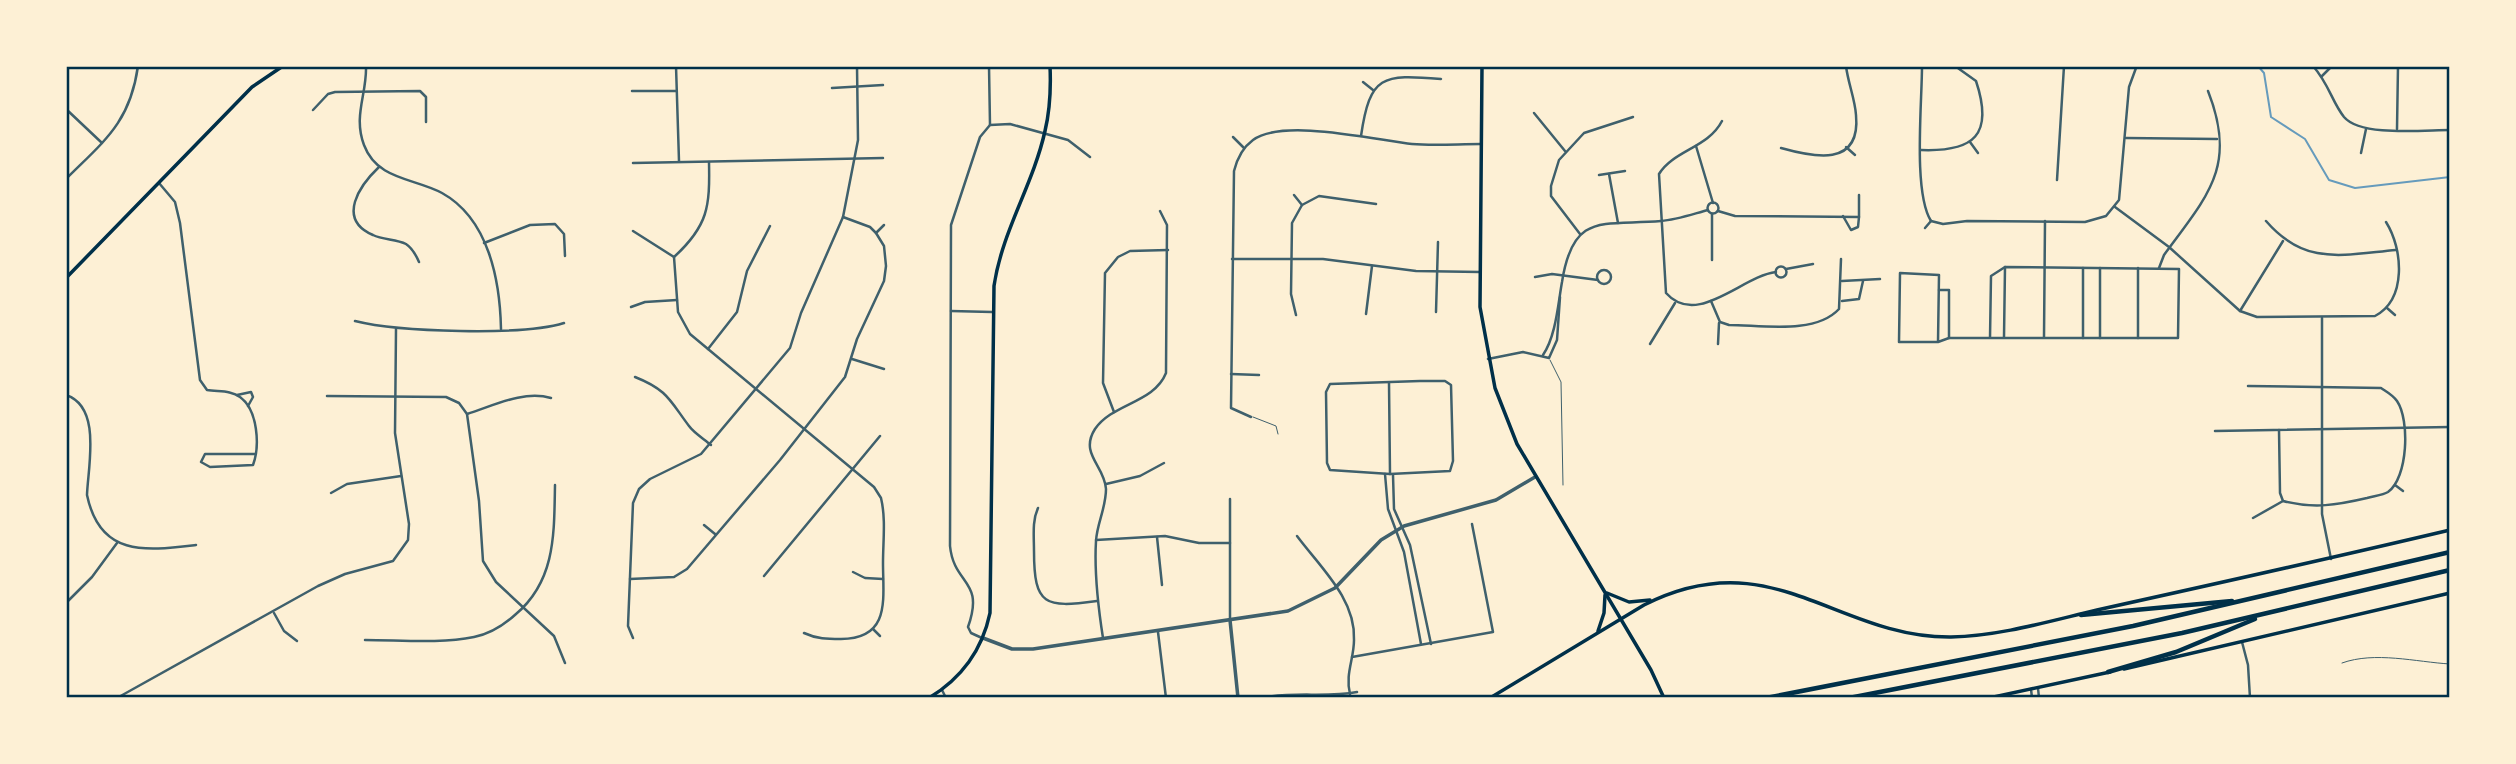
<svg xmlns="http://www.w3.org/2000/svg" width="2516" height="764" font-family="'Fira Sans Condensed',sans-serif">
	<rect width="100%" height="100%" fill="#fdf0d5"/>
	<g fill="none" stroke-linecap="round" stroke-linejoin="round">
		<polyline stroke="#669bbc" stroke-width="2" points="2258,66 2264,73 2271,117 2305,139 2329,180 2355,188 2450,177"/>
		<g stroke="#3f606c" stroke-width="1">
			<polyline points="1550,360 1561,382 1563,485"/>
			<polyline points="1253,417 1276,426 1278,434"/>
			<path d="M2342 663C2375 651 2416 662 2450 664"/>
		</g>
		<g stroke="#3f606c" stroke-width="2.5">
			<path d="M366 66C367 94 353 116 364 145 377 180 414 178 442 193 489 219 500 281 501 329"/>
			<polyline points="676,66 679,161"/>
			<polyline points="989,66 990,125"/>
			<path d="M1922 66C1922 104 1913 192 1931 221"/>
			<path d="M2313 66C2329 84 2332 102 2344 117 2361 137 2424 130 2450 130"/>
			<polyline points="2322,76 2332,66"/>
			<polyline points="1363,82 1373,90"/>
			<polyline points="832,88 883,85"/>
			<polyline points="632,91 676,91"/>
			<polyline points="66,109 102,143"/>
			<polyline points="313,110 328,94 335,92 420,91 426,97 426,122"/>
			<polyline points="1534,113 1565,151"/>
			<path d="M1722 121C1708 148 1674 150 1659 174L1666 293C1697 328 1742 276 1776 272"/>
			<polyline points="2397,129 2398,66"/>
			<path d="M1361 136C1370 75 1382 74 1441 79"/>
			<polyline points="1233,137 1244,148"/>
			<polyline points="2126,138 2217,139"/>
			<polyline points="1970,142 1978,153"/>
			<polyline points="1696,146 1713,203"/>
			<polyline points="1846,147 1855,155"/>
			<path d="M1781 148C1813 157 1861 168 1856 115 1855 99 1848 83 1846 66"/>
			<path d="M1921 150C1974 152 1994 135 1976 81L1955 66"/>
			<polyline points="2361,153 2366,129"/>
			<polyline points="633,163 883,158"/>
			<path d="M379 167C360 185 336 219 373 235 383 240 396 239 406 244 412 248 416 255 419 262"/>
			<polyline points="1609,174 1618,223"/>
			<polyline points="1599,175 1625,171"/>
			<path d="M66 179C104 141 130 123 138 66"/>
			<polyline points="2057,180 2064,66"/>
			<path d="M159 183 175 202 180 223 200 380 207 390C218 392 231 390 240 397 258 410 260 446 253 465L210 467 201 462 205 454H255"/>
			<polyline points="1294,195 1302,205"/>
			<circle cx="1713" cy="208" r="5.5"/>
			<path d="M2115 207 2169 247 2240 311 2257 317 2375 316C2407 299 2403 249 2386 222"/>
			<polyline points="1718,211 1735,216 1859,217 1859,195"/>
			<polyline points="1843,216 1851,230 1858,227 1859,217"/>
			<polyline points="1931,221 1943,224 1967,221 2085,222 2106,216 2119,200 2129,87 2136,68"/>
			<path d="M2266 221C2305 266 2341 255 2396 250"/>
			<polyline points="1925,228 1931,221"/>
			<path d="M633 231 674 257 678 312 690 334 874 487 881 498C886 519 883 541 883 563 883 599 891 639 841 639 827 639 817 639 804 633"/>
			<polyline points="876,233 884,225"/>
			<polyline points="1580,234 1551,196 1551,186 1559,160 1584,133 1633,117"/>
			<polyline points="484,243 530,225 555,224 564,234 565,256"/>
			<path d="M674 257C708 226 710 207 709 162"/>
			<polyline points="1232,259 1323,259 1416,271 1480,272"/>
			<polyline points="1712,260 1712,214"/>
			<circle cx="1781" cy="272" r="5.5"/>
			<polyline points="2083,268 2083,338"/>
			<path d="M2159 268 2164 255C2207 196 2238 167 2208 91"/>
			<polyline points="1786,269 1813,264"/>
			<circle cx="1604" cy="277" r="7"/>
			<polyline points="1535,277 1552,274 1598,280"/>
			<polyline points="1842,281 1880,279"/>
			<polyline points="1939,290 1949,290 1949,338"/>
			<path d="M1711 301 1720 322 1729 325C1761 325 1815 335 1839 309L1841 259"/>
			<polyline points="1842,301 1859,299 1863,281"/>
			<polyline points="631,307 645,302 677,300"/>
			<polyline points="2387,308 2395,315"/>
			<polyline points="951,311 992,312"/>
			<polyline points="2240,311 2283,241"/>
			<polyline points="1436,312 1438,242"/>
			<polyline points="1366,314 1372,266"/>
			<polyline points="1296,315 1291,294 1292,223 1302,205 1319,196 1376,204"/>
			<polyline points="2322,318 2322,514 2331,559"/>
			<path d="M355 321C399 332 522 336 564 323"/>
			<polyline points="2004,337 2005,267"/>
			<polyline points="2044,337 2045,221"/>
			<polyline points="2100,338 2100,268"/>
			<polyline points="2138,338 2138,268"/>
			<polyline points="1938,342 1939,275 1900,273 1899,342 1938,342 1949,338 2178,338 2179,269 2005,267 1991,276 1990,338"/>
			<polyline points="1650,344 1675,303"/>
			<polyline points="1718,344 1719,323"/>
			<polyline points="708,349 737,312 747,271 770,226"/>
			<path d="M1543 355C1556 336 1558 304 1562 282 1573 211 1603 226 1661 221 1676 220 1693 214 1708 210"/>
			<polyline points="852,359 884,369"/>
			<polyline points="1488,359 1523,352 1549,358 1557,340 1560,297"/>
			<polyline points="1231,374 1259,375"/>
			<path d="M635 377C668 390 670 401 689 426 694 433 704 439 711 445"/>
			<polygon points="1420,381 1445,381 1451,385 1453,461 1450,471 1390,474 1330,470 1327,463 1326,392 1330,384"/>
			<polyline points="1389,383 1390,474"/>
			<path d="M2248 386 2381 388C2387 392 2393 395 2397 401 2410 420 2408 478 2388 492 2383 495 2374 496 2367 498 2337 505 2314 509 2283 501L2280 493 2279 430"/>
			<path d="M66 395C102 407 88 466 87 495 100 557 145 551 196 545"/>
			<polyline points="237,395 251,392 253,397 248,406"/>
			<polyline points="327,396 446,397 459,403 467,414 479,501 483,561 496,582 554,636 565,663"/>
			<polyline points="1114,412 1103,383 1105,273 1118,257 1130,251 1168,250"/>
			<path d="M467 414C493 406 523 390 551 398"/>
			<path d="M1251 417 1231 408 1234 171C1237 159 1242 148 1253 140 1282 118 1376 140 1412 144 1434 146 1458 144 1481 144"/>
			<polyline points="2215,431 2450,427"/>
			<polyline points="1385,474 1388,509 1404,552 1421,644"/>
			<polyline points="1393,475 1394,509 1410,545 1431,644"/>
			<polyline points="1106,484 1140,476 1164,463"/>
			<polyline points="2395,485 2403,491"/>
			<polyline points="331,493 347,484 401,476"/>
			<polyline points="1230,499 1230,620"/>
			<path d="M1038 508C1032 521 1034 536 1034 551 1034 606 1045 608 1097 601"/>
			<polyline points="2253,518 2283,501"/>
			<polyline points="704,525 715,534"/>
			<path d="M1297 536C1320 567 1356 599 1354 640 1354 659 1345 674 1350 694"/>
			<polyline points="1157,537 1162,585"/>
			<polyline points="1096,540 1165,536 1199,543 1230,543"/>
			<polyline points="853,572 865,578 883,579"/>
			<polyline points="764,576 880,436"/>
			<polyline points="630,579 674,577 687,569 780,460 845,377 857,339 884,281 886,266 884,246 876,233 870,227 843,217"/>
			<polyline points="66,603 92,577 117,543"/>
			<polyline points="274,613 284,631 297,641"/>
			<polyline points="873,629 880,636"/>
			<polyline points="1158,632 1166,698"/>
			<polyline points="633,638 628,626 633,503 639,489 650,479 701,454 790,348 801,313 843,217 858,140 857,66"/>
			<path d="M982 638 971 633 968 627C985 579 954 586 950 546L951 225 980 137 990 125 1010 124 1068 140 1090 157"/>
			<path d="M1103 638C1098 606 1094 574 1096 541 1097 523 1106 508 1106 489 1105 466 1079 454 1095 429 1113 403 1154 403 1166 373L1167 225 1160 211"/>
			<path d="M365 640C400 640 440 644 474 637 490 634 504 625 516 614 556 580 554 533 555 485"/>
			<polyline points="2242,642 2248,665 2250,698"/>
			<polyline points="1352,657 1493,632 1472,524"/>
			<polyline points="2038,688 2039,698"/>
			<polyline points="2031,689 2032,698"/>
			<polyline points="942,690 946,698"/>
			<polyline points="117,698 318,586 345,574 393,561 408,540 409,524 395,433 396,329"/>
			<path d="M1262 698C1294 691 1325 698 1357 692"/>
		</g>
		<g stroke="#3f606c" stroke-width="3.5">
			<polyline points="1230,620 1238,698"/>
			<polyline points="983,638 1012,649 1033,649 1288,611 1335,588 1381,540 1404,526 1496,500 1535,477"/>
		</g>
		<g stroke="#003049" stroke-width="3.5">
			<polyline points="1482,66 1480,307 1495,388 1517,444 1651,670 1664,698"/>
			<polyline points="66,278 252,87 283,66"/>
			<polyline points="1607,593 1629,602 1650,600"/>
			<polyline points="1598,631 1604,613 1605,595"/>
			<polyline points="2124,669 2450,593"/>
			<path d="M1490 698 1644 605C1772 540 1836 638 1951 637 2000 636 2050 621 2097 610 2215 584 2332 558 2450 530"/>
			<polyline points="1989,698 2110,672"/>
		</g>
		<path stroke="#003049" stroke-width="3.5" d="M929 698C962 678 982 651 990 613L994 286C1002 231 1033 185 1045 131 1050 110 1051 88 1050 66"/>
		<g stroke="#003049" stroke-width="4.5">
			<polyline points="2081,615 2232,601"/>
			<polyline points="2108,672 2176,652 2255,619"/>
			<polyline points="1766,698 2133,626 2450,552"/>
			<polyline points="1849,698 2182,633 2450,570"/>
		</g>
	</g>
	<rect width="2516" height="764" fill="none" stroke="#fdf0d5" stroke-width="136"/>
	<rect x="68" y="68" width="2380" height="628" fill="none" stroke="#003049" stroke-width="2.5"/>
</svg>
